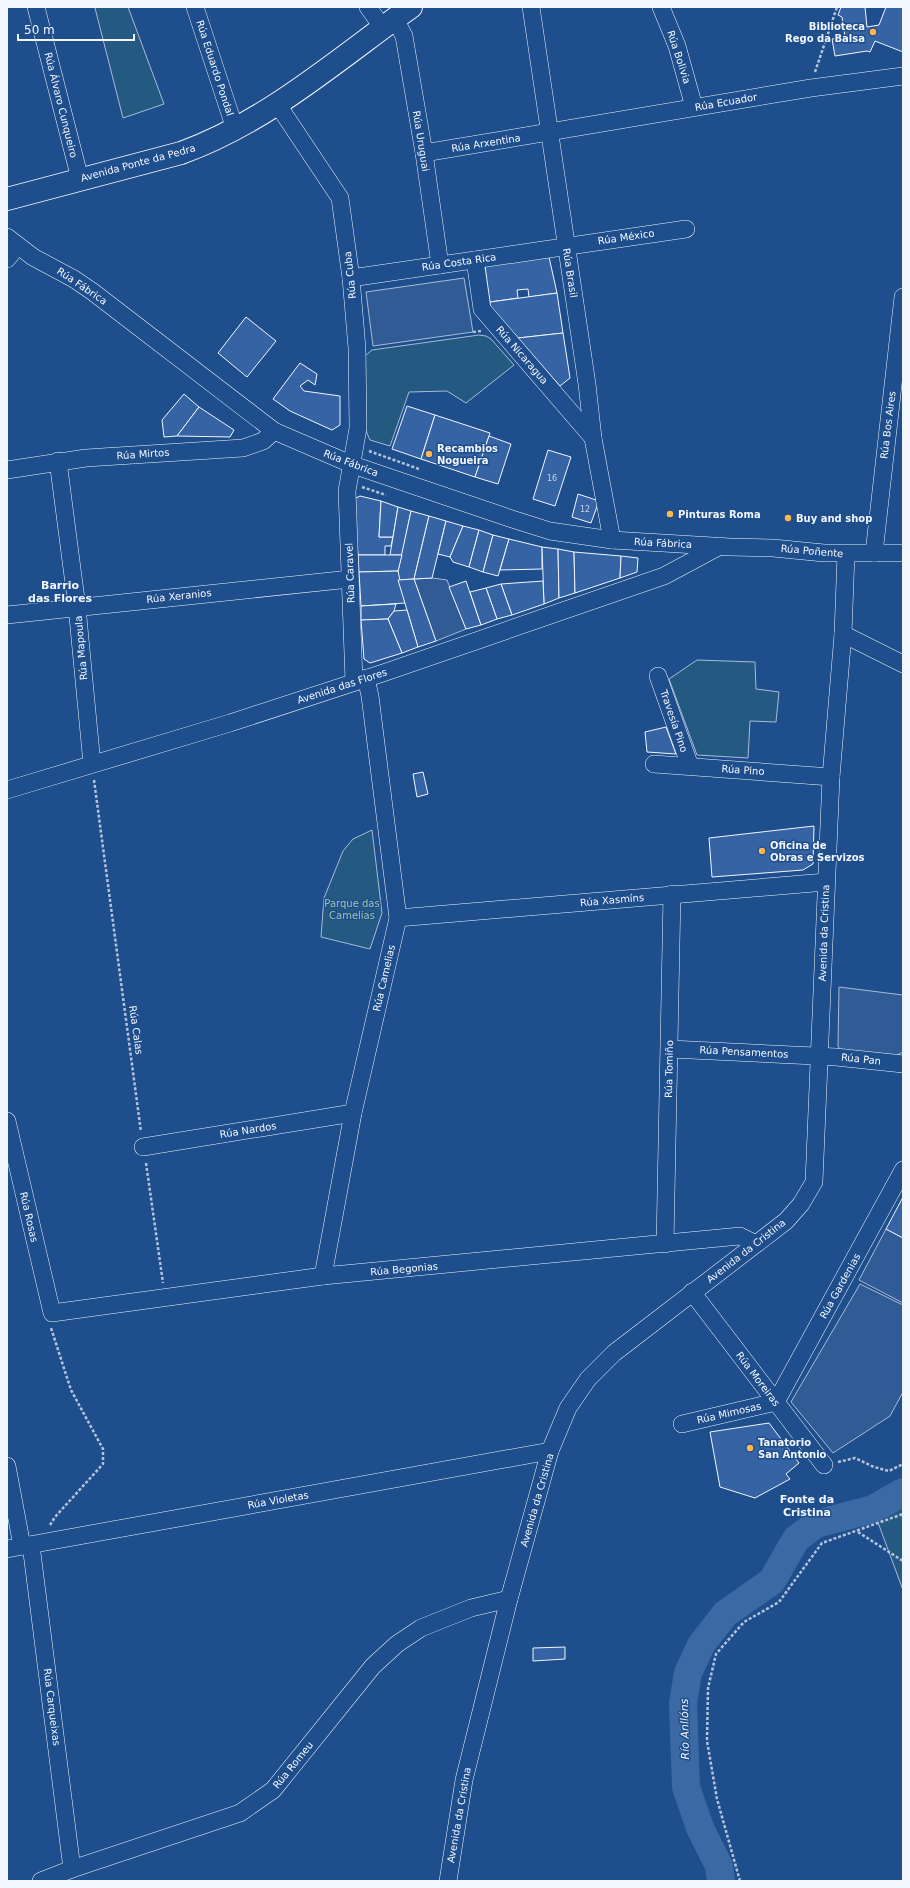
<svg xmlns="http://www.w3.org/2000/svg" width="910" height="1888" font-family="'DejaVu Sans',sans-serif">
	<rect width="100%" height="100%" fill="#1f4e8c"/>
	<g fill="#245a82" stroke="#a8bbd7">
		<polygon points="97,7 128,7 164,104 123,118 95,8"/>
		<polygon points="479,335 486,336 491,339 514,365 466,403 447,391 409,392 390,446 370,440 366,431 365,356 372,350"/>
		<polygon points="697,660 755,662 756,689 779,692 776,722 750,721 748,758 697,755 669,679"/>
		<polygon points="372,830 382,913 370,949 321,937 324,898 343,851 353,839"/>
		<polygon points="903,1493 903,1590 873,1509"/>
	</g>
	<g fill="#305b95" stroke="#a8bbd7">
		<polygon points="464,278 473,332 373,346 366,292"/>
		<polygon points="432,578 447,580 466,629 436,641 414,579"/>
		<polygon points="839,987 903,995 903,1052 895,1056 840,1050 838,1046"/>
		<polygon points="886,1229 903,1238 903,1303 859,1280"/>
		<polygon points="860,1284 903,1305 903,1392 890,1416 833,1453 791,1402"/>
	</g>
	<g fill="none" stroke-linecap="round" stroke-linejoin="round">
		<polyline stroke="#3b69a3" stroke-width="28" points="721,1881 719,1866 700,1828 686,1787 683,1703 688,1673 701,1645 725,1614 772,1581 796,1539 816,1524 873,1509 903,1492"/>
	</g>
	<g fill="#3563a3" stroke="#f2f6ff">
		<polygon points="841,7 865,7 867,27 879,25 886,7 903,7 903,52 875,41 870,52 867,51 835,56 832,39 845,37 842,17 838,15"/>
		<polygon points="549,257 557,293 529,297 528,289 517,290 518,298 490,302 485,266"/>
		<polygon points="557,293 563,333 518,338 490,307 490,302"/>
		<polygon points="246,317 276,341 247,377 218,353"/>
		<polygon points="563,333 570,378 560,386 518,338"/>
		<polygon points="300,363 317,374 315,385 308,380 300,386 304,391 340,396 340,425 332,430 290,411 273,399"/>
		<polygon points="184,394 199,407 177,436 164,437 162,420"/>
		<polygon points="407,406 435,415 421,459 392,449"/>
		<polygon points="199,407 234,430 230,437 177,436"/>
		<polygon points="435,415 490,433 475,477 421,459"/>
		<polygon points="489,436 511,444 498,484 475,477"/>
		<polygon points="548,450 571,457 555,506 533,499"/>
		<polygon points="578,494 599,501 591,523 572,517"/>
		<polygon points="360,496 381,501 379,537 393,537 391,546 385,546 385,555 358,555 352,500"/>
		<polygon points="381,501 398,507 393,537 379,537"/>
		<polygon points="398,507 411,511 402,555 390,555"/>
		<polygon points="411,511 429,516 414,579 398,580 398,571"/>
		<polygon points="429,516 446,521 432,578 414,579"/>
		<polygon points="446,521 463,526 450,557 438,554"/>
		<polygon points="463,526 479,530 469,567 453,562 450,557"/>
		<polygon points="479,530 493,535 483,572 469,567"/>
		<polygon points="493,535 509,539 498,576 483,572"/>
		<polygon points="509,539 542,547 542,569 500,570"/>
		<polygon points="542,547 558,549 559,598 544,604"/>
		<polygon points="558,549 574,552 575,593 559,598"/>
		<polygon points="574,552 621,556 620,578 575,593"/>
		<polygon points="358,555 402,555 398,571 359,572"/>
		<polygon points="621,556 638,558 637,572 620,578"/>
		<polygon points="398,571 405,603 361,606 359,572"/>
		<polygon points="414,579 436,641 418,647 398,580"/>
		<polygon points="466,581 481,625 466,629 449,587"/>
		<polygon points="543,581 544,604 512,615 501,584"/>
		<polygon points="501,584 512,615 497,619 486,588"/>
		<polygon points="486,588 497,619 481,625 470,592"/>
		<polygon points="396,604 394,611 388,619 361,620 361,606"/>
		<polygon points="407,610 418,647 402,653 388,619 394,611"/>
		<polygon points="388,619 402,653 370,663 364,659 361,620"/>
		<polygon points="666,727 676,754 647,752 645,732"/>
		<polygon points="423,772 428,794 417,797 413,774"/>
		<polygon points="814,826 813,864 803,870 712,877 709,838"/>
		<polygon points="903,1197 903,1238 886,1229"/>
		<polygon points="769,1423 799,1463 786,1474 790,1479 755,1498 720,1487 710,1432"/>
		<polygon points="565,1647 565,1659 533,1661 533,1648"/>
	</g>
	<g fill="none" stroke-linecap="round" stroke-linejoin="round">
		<g stroke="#f2f6ff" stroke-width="18">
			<g id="minor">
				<polyline points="36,7 80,179"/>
				<polyline points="195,7 235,129"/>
				<polyline points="368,7 383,28"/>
				<polyline points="531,7 587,384 593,438 612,540"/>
				<polyline points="661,7 677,46 694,107"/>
				<polyline points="395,19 404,36 424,153 440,265"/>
				<polyline points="278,105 340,198 351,278 357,348 358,428 347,491 354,681"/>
				<polyline points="424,153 811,88 903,76"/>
				<polyline points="7,237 33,257 74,279 93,292 274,431 353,465 512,519 550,531 612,540 730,547 773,548 824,553 903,553"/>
				<polyline points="7,259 12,253"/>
				<polyline points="475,260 482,309 593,438"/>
				<polyline points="351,278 686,229"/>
				<polyline points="58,461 77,607 92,764"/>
				<polyline points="7,470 86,458 243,448 263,441 274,431"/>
				<polyline points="874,553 903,297"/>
				<polyline points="7,615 350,579"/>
				<polyline points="843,634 903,664"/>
				<polyline points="658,676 690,766"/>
				<polyline points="654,764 831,777"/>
				<polyline points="7,790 230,723 383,673 664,576 720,546"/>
				<polyline points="398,918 826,882"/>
				<polyline points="670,1049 836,1057 903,1064"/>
				<polyline points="7,1121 52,1313 323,1276 740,1236 756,1244"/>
				<polyline points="143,1147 353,1113"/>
				<polyline points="665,1244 672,894"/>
				<polyline points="323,1276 353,1113 398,918 370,696 366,678"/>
				<polyline points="692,1292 824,1465"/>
				<polyline points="682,1424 776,1402 903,1170"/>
				<polyline points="7,1466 22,1546"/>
				<polyline points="31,1545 72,1869"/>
				<polyline points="7,1549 550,1451"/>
				<polyline points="41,1881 72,1869 240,1813 273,1790 373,1666 397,1644 421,1628 471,1608 509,1599"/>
				<polyline points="448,1881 464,1780 509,1599 550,1451 568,1408 588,1379 614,1353 786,1221 801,1204 814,1182 831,777 843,634 846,554"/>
			</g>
		</g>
		<g stroke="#f2f6ff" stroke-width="24">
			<path id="major" d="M7 199 181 153C267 122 337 60 411 7"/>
		</g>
		<g stroke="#b3c4dc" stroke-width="2.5" stroke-dasharray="3 2" stroke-linecap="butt">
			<polyline points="815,72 837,7"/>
			<polyline points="473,332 481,331"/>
			<polyline points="369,451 419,469"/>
			<polyline points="362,487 386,495"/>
			<polyline points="94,780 141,1132"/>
			<polyline points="146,1163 163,1283"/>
			<polyline points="838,1462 855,1458 874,1467 889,1471 903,1464"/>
			<polyline points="50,1525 55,1517 103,1464 103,1449 71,1390 51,1328"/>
			<polyline points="858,1532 903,1561"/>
			<polyline points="740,1881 717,1799 707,1741 708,1688 716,1654 744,1622 779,1602 822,1543 903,1514"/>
		</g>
		<use href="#minor" stroke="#1f4e8c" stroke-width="17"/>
		<use href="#major" stroke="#1f4e8c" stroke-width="22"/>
	</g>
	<g fill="#ffb74d" stroke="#1f4e8c" stroke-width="1.5">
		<circle cx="873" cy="32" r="4"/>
		<circle cx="429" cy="454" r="4"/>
		<circle cx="670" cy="514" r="4"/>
		<circle cx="788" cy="518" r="4"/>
		<circle cx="762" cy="851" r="4"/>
		<circle cx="750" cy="1448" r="4"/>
	</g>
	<g text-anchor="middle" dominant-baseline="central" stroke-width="3" stroke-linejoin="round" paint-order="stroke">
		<g font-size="8" fill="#c3d1e8">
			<text x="552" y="478">16</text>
			<text x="585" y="509">12</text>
		</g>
		<g font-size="10" font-weight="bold" fill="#f2f6ff" stroke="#1f4e8c" text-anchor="start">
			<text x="865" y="26" text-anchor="end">Biblioteca<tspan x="865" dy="12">Rego da Balsa</tspan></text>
			<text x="437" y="448">Recambios<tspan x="437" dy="12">Nogueira</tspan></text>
			<text x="678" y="514">Pinturas Roma</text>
			<text x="796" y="518">Buy and shop</text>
			<text x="770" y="845">Oficina de<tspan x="770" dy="12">Obras e Servizos</tspan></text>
			<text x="758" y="1442">Tanatorio<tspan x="758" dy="12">San Antonio</tspan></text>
		</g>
		<g font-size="10" fill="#f2f6ff" stroke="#1f4e8c">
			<text transform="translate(679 57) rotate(72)">Rúa Bolivia</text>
			<text transform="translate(215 68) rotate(72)">Rúa Eduardo Pondal</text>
			<text transform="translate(726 102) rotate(-10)">Rúa Ecuador</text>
			<text transform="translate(61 105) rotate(76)">Rúa Álvaro Cunqueiro</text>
			<text transform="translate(421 141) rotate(81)">Rúa Uruguai</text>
			<text transform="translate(486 143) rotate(-9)">Rúa Arxentina</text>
			<text transform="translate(138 163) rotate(-15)">Avenida Ponte da Pedra</text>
			<text transform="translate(626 237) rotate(-8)">Rúa México</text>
			<text transform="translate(459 262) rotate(-8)">Rúa Costa Rica</text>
			<text transform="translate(570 273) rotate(81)">Rúa Brasil</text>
			<text transform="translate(350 275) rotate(-96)">Rúa Cuba</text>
			<text transform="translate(82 286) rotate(34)">Rúa Fábrica</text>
			<text transform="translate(522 355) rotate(49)">Rúa Nicaragua</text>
			<text transform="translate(888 425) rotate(-83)">Rúa Bos Aires</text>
			<text transform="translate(143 454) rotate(-4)">Rúa Mirtos</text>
			<text transform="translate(351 463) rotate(21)">Rúa Fábrica</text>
			<text transform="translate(663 543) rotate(3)">Rúa Fábrica</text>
			<text transform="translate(812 551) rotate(5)">Rúa Poñente</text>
			<text transform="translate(350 573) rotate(-92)">Rúa Caravel</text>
			<text transform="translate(179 596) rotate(-6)">Rúa Xeranios</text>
			<text transform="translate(81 648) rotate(-95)">Rúa Mapoula</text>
			<text transform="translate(342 686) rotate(-18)">Avenida das Flores</text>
			<text transform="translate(674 721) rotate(71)">Travesía Pino</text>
			<text transform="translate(743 770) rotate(4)">Rúa Pino</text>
			<text transform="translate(612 900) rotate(-5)">Rúa Xasmíns</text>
			<text transform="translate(824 933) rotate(-88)">Avenida da Cristina</text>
			<text transform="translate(384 978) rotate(-77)">Rúa Camelias</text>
			<text transform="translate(136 1030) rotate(82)">Rúa Calas</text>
			<text transform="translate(744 1052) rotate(3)">Rúa Pensamentos</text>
			<text transform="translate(861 1059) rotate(6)">Rúa Pan</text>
			<text transform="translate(669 1069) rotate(-89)">Rúa Tomiño</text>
			<text transform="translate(248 1130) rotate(-9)">Rúa Nardos</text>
			<text transform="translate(29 1217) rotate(77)">Rúa Rosas</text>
			<text transform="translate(746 1251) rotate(-38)">Avenida da Cristina</text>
			<text transform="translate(404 1269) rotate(-5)">Rúa Begonias</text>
			<text transform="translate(840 1286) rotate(-61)">Rúa Gardenias</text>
			<text transform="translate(758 1379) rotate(53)">Rúa Moreiras</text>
			<text transform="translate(729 1413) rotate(-13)">Rúa Mimosas</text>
			<text transform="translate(278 1500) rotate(-10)">Rúa Violetas</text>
			<text transform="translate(537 1500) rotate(-74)">Avenida da Cristina</text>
			<text transform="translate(52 1707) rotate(83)">Rúa Carqueixas</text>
			<text transform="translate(293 1765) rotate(-51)">Rúa Romeu</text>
			<text transform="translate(459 1815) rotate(-80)">Avenida da Cristina</text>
		</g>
		<g font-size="10" fill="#97c8a6" stroke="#1f4e8c">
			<text x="352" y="903">Parque das<tspan x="352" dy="12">Camelias</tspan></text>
		</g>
		<g font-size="11" font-weight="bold" fill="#f2f6ff" stroke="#1f4e8c">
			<text x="60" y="585">Barrio<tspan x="60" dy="13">das Flores</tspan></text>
			<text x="807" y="1499">Fonte da<tspan x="807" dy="13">Cristina</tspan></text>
		</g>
		<g font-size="11" font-style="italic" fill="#f2f6ff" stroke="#1f4e8c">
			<text transform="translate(685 1729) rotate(-91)">Río Anllóns</text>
		</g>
	</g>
	<rect width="910" height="1888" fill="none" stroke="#f2f6ff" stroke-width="16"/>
	<path d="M18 34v6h116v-6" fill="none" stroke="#f2f6ff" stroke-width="2"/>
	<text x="24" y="34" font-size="12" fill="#f2f6ff" stroke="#1f4e8c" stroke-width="3" paint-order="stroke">50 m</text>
</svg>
